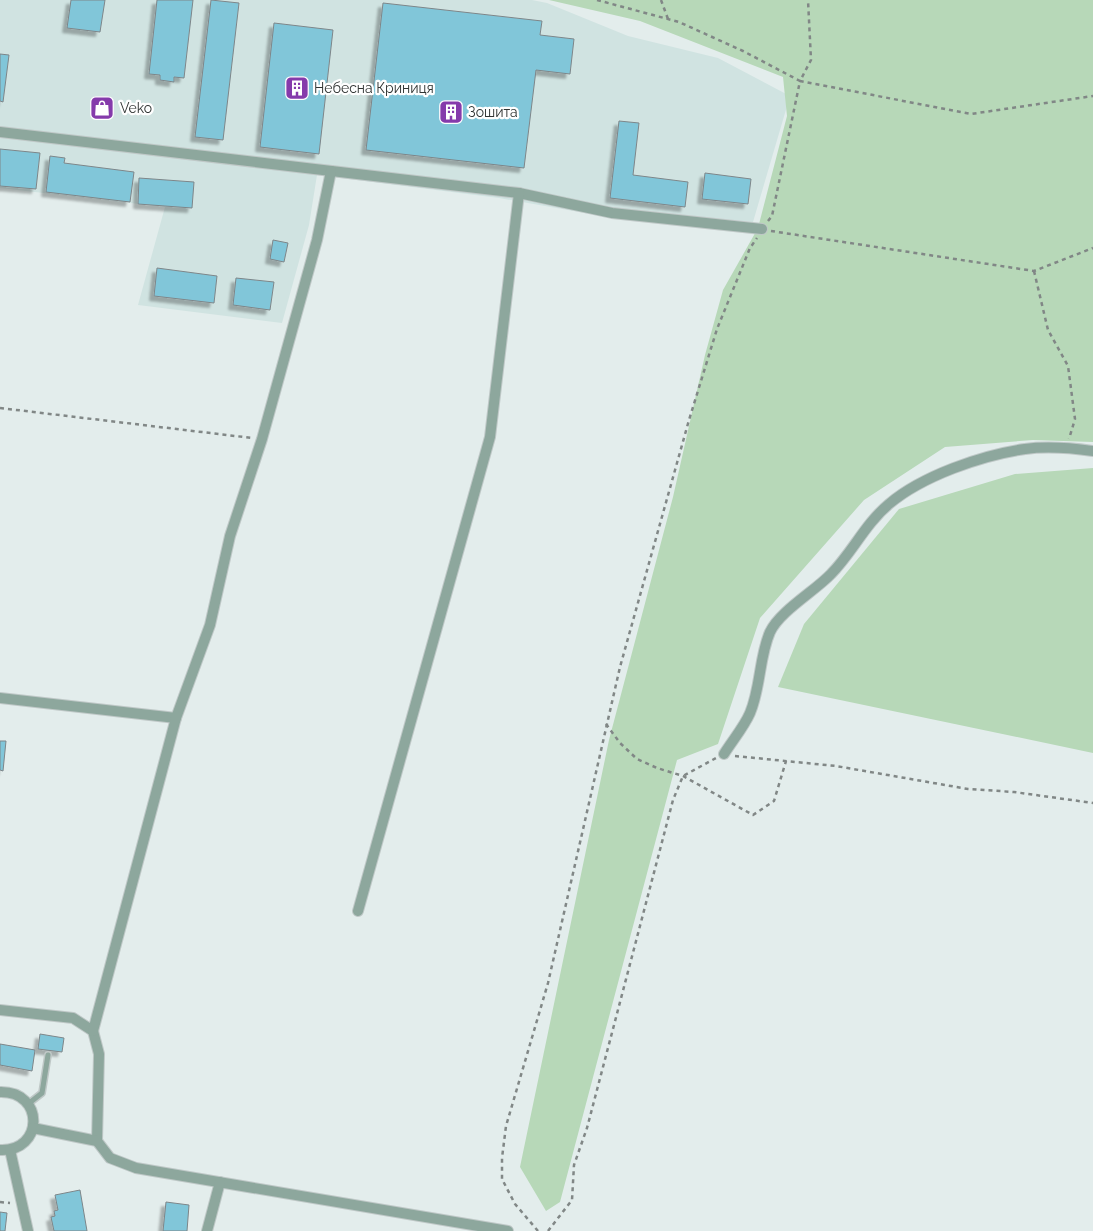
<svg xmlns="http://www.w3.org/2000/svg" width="1093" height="1231" font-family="Raleway,sans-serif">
	<defs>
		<filter id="shadow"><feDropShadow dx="-4.5" dy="4.5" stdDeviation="1" flood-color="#0004"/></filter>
	</defs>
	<rect width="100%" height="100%" fill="#e3edec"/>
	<polygon fill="#d0e3e1" points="0,0 532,0 547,3 628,36 718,58 790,96 753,222 607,207 602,216 499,198 317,175 309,225 282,323 138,305 165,207 0,188"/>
	<g fill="#b7d8b8">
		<polygon points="549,0 1093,0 1093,442 1033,440 945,447 864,500 760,618 718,744 677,760 560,1202 546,1211 520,1167 609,740 673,497 705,355 723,290 758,228 787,116 783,77 640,21"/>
		<polygon points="1093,468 1093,753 778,687 804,624 899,509 1015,474"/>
	</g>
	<g fill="#81c6d9" stroke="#7e8689" filter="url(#shadow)">
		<polygon points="71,0 105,0 100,32 67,28"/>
		<polygon points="157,0 193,0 184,78 174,77 174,82 160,80 160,75 149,74"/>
		<polygon points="211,0 239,3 223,140 195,137"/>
		<polygon points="383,3 542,21 540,35 574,39 570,74 536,70 524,168 366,150"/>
		<polygon points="274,23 333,30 319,154 260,147"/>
		<polygon points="0,54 9,55 3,102 0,101"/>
		<polygon points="619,121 639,123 633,175 688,182 685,207 610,198"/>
		<polygon points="0,149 40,153 36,189 0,186"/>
		<polygon points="50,156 65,158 64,163 134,172 130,202 46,192"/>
		<polygon points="705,173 751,179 748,204 702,199"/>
		<polygon points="139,178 194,182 192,208 138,204"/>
		<polygon points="273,240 288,243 284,262 270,259"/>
		<polygon points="157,268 217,276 214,303 154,296"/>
		<polygon points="236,278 274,282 270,310 233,305"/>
		<polygon points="0,741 6,741 3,771 0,770"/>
		<polygon points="40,1034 64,1038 62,1052 38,1049"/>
		<polygon points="0,1044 35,1050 32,1071 0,1065"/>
		<polygon points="80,1190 87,1231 54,1231 51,1217 55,1216 54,1211 58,1210 55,1195"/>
		<polygon points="166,1202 189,1205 187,1231 163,1231"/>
		<polygon points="0,1212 7,1213 5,1231 0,1231"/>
	</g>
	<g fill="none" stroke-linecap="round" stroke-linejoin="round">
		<g stroke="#bfc8c7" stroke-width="8">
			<polyline id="lane" points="28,1104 42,1093 48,1055"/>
		</g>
		<g stroke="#bfc8c7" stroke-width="12">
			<g id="street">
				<polyline points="0,132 519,193 612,213 762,229"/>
				<polyline points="0,698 176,718"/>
				<path d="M724 754C732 741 744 727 750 713 761 687 759 657 770 632 780 611 815 591 831 574 852 553 865 524 889 504 922 476 982 455 1025 449 1048 446 1071 448 1093 451"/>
				<polyline points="358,911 490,437 519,193"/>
				<polyline points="0,1010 73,1018 93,1031 99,1054 97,1141"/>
				<polyline points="93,1031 176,718 210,625 230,536 262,439 317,240 331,171"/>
				<path d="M0 1092C45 1091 44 1152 0 1150"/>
				<polyline points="33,1128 97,1141 110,1158 136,1168 508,1231"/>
				<polyline points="10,1150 28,1231"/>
				<polyline points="207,1231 220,1182"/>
			</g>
		</g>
		<g stroke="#818786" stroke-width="2.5" stroke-dasharray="4 4" stroke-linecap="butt">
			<polyline points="597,0 679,22 743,51 800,81 811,60 808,0"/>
			<polyline points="661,0 668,19"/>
			<polyline points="768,221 772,216 800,81 971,114 1093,96"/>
			<polyline points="771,231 1034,271 1093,248"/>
			<polyline points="1034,271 1048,330 1068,366 1075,419 1069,439"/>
			<polyline points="0,408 252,438"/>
			<polyline points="606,724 620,743 637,759 657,768 683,776 753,815 774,801 786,761"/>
			<polyline points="735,756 836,766 968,789 1014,792 1093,803"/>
			<polyline points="0,1202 10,1203"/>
			<polyline points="538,1231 515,1204 502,1179 502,1158 506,1126 548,983 620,667 689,420 717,329 750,248 757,238"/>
			<polyline points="548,1231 572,1200 574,1165 587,1128 673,800 683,776 716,758"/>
		</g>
		<use href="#lane" stroke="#8da79d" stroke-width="5"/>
		<use href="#street" stroke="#8da79d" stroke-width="10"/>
	</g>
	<defs>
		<g id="building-square" transform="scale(1.25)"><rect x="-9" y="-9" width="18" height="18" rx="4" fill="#853aab" stroke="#fff"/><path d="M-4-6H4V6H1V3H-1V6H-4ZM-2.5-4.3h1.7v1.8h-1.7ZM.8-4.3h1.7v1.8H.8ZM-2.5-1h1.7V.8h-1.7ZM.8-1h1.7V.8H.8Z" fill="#fff"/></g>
		<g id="shop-square" transform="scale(1.25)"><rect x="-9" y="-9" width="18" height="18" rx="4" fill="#853aab" stroke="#fff"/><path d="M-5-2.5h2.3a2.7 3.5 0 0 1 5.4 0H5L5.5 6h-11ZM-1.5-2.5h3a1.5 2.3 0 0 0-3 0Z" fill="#fff"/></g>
	</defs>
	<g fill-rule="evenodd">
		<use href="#building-square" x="297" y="88"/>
		<use href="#shop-square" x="102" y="108"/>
		<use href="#building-square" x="451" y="112"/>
	</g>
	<g text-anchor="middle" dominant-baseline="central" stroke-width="4.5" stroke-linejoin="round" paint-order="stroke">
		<g font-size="14" fill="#303433" stroke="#fff" text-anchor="start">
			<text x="314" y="88">Небесна Криниця</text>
			<text x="120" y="108">Veko</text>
			<text x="468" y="112">Зошита</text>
		</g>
	</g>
</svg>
